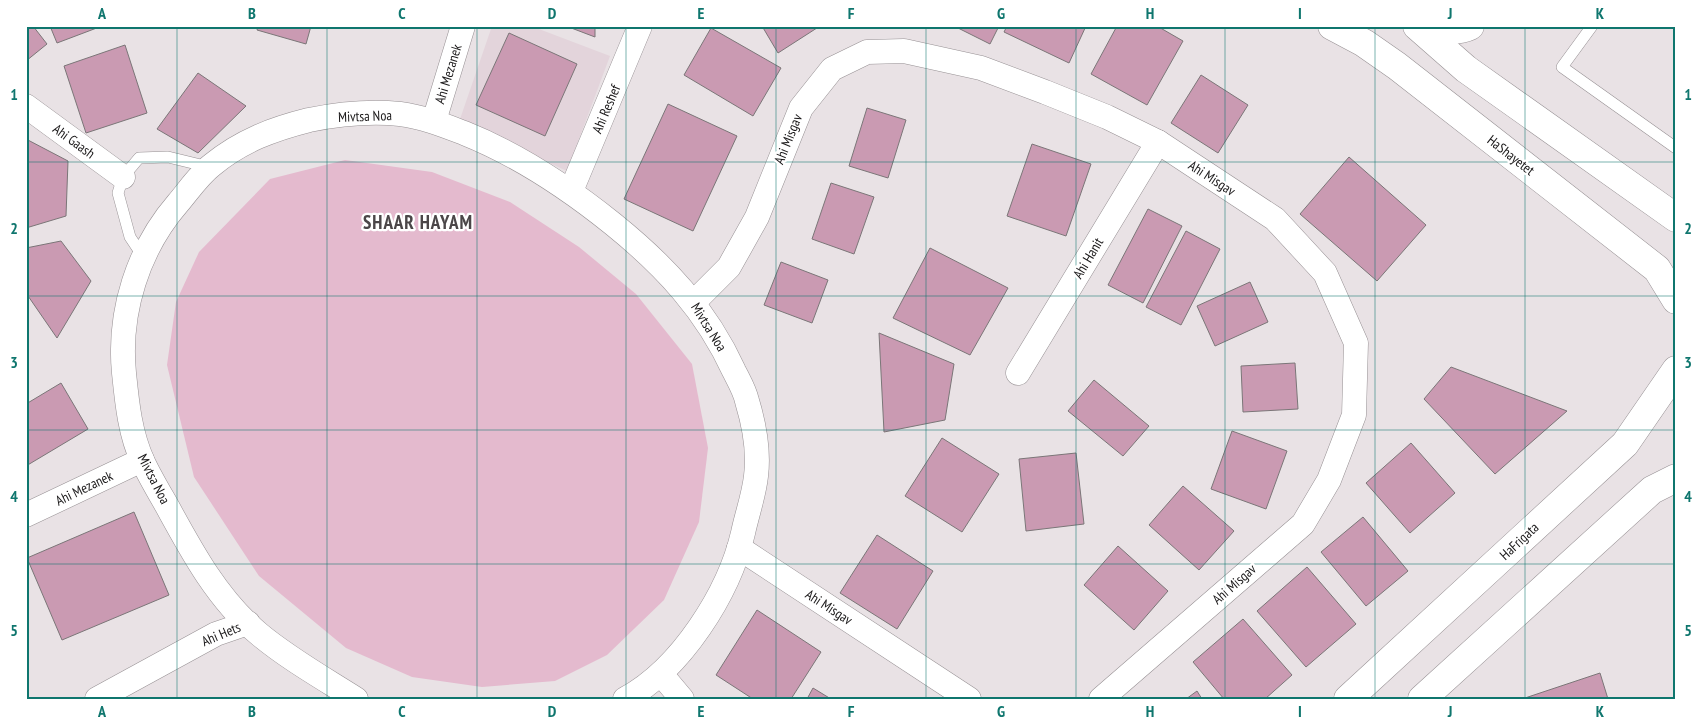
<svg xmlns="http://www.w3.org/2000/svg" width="1702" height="725" font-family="'PT Sans Narrow',sans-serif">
	<rect width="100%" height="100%" fill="#e9e2e5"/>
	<polygon fill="#e3d4db" points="492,26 531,26 610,56 567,171 459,122"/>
	<polygon fill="#e4bace" points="345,160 432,172 510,202 579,247 636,294 692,364 708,448 699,522 664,600 607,655 555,681 482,687 412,677 346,648 259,576 194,477 167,365 176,302 199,252 270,179"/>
	<g fill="#ca9ab2" stroke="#7b7678">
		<polygon points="26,26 33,26 47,44 26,61"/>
		<polygon points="50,26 102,26 57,43"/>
		<polygon points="258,26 311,26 306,44 257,30"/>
		<polygon points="566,26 595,26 595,37"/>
		<polygon points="762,26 820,26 778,53"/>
		<polygon points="954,26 999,26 990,44"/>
		<polygon points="1007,26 1086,26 1069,63 1004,32"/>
		<polygon points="1117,26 1157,26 1183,41 1147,105 1091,74"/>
		<polygon points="711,28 781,68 753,116 684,75"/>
		<polygon points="509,33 577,64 545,136 476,105"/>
		<polygon points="125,45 147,113 86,133 64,66"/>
		<polygon points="198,73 246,106 198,153 157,129"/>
		<polygon points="1201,75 1248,105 1218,153 1171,123"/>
		<polygon points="668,104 737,136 693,231 624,199"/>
		<polygon points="867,108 906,120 888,178 849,166"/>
		<polygon points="26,139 68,161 66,216 26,228"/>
		<polygon points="1032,144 1091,164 1066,236 1007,216"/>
		<polygon points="1349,157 1426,225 1377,281 1300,214"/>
		<polygon points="831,183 874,197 854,254 812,239"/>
		<polygon points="1148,209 1182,226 1143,303 1108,285"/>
		<polygon points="1186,231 1220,249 1181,325 1146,307"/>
		<polygon points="61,241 91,281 57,338 26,293 26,248"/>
		<polygon points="930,248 1008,288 970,355 893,318"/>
		<polygon points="781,262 828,280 812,323 764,305"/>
		<polygon points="1250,282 1268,322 1215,346 1197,306"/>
		<polygon points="879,333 954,364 945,420 884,432"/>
		<polygon points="1295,363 1298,409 1243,412 1241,366"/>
		<polygon points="1451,367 1567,411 1495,474 1424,399"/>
		<polygon points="1094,380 1149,426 1123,456 1068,411"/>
		<polygon points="61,383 88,429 26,466 26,404"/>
		<polygon points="1232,431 1287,451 1266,509 1211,489"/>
		<polygon points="942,438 999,474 962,532 905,496"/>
		<polygon points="1411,443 1455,493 1410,533 1366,483"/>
		<polygon points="1076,453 1084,524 1026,531 1019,459"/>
		<polygon points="1183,486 1234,531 1199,570 1149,525"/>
		<polygon points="134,512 169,595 62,640 27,558"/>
		<polygon points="1363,517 1408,571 1366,606 1321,552"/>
		<polygon points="877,535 933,571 897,629 840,593"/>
		<polygon points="1118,546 1168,591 1134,630 1084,585"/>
		<polygon points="1307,567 1356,624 1306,667 1257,611"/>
		<polygon points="757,610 821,652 791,699 753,699 716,675"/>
		<polygon points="1243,619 1292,675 1265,699 1224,699 1193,662"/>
		<polygon points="1600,673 1608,699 1522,699"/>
		<polygon points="813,688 831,699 807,699"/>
		<polygon points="1197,691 1202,699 1186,699"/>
	</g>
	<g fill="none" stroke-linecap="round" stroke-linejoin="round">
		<g stroke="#979194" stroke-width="12">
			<g id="lane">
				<polyline points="1592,26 1562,67 1676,148"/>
				<polyline points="144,258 130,237 118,193 123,177 139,158 168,157 209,167"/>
			</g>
		</g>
		<g stroke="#979194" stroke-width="25">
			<g id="street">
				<polyline points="26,106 123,177"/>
				<polyline points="434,121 463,26"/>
				<polyline points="571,191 640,26"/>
				<polyline points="694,302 729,267 757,217 801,108 832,69 867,52 904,51 981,68 1045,92 1107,117 1158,142 1275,219 1325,273 1356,343 1354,415 1329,480 1303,524 1101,699"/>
				<polyline points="1018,373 1158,142"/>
				<polyline points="26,515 142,460"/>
				<polyline points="739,548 969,699"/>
				<polyline points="661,674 682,699"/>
				<polyline points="97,699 216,634 248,623"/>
				<path d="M356 699C323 678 289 659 259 634 218 600 192 552 167 506 159 492 150 477 143 462 130 434 127 403 124 373 118 312 138 249 178 203 189 190 199 175 212 165 241 141 273 129 309 120 339 114 370 111 400 114 423 117 443 125 464 133 519 155 567 187 613 224 665 266 706 310 734 371 739 381 745 391 747 401 754 424 759 452 756 476 754 495 747 514 743 533 729 593 681 669 625 699"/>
			</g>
		</g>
		<g stroke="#979194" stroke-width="29">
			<g id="secondary">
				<polyline points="1332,26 1364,43 1397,66 1657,269 1676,300"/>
				<polyline points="1417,26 1466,69 1676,218"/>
				<path d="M1423 26C1437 29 1456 33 1470 26"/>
				<polyline points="1348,699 1625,444 1676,370"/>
				<polyline points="1422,699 1652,490 1676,478"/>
			</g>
		</g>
		<use href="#lane" stroke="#fff" stroke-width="11"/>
		<use href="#street" stroke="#fff" stroke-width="24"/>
		<use href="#secondary" stroke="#fff" stroke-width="28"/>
	</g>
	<path fill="none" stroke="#0f766e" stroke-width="1" stroke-opacity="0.55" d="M177 26V699M327 26V699M477 26V699M626 26V699M776 26V699M926 26V699M1076 26V699M1225 26V699M1375 26V699M1525 26V699M26 162H1676M26 296H1676M26 430H1676M26 564H1676"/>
	<g text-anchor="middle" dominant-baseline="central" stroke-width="4.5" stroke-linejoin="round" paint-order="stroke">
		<g font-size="14" fill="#1a1819" stroke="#fff">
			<text transform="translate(448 74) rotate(-73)">Ahi Mezanek</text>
			<text transform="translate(606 109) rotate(-67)">Ahi Reshef</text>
			<text transform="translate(365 116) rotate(-2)">Mivtsa Noa</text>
			<text transform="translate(788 139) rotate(-68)">Ahi Misgav</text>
			<text transform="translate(74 141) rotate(36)">Ahi Gaash</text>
			<text transform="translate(1511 155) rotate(38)">HaShayetet</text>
			<text transform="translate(1212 178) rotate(33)">Ahi Misgav</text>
			<text transform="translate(1088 258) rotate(-59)">Ahi Hanit</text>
			<text transform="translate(709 327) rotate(58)">Mivtsa Noa</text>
			<text transform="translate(154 479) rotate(63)">Mivtsa Noa</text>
			<text transform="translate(84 488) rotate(-26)">Ahi Mezanek</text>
			<text transform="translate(1519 541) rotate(-43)">HaFrigata</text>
			<text transform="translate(1234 584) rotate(-41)">Ahi Misgav</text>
			<text transform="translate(829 607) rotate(33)">Ahi Misgav</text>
			<text transform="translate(221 634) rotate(-23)">Ahi Hets</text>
		</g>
		<g font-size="19" font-weight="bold" letter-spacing="1" fill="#4b4648" stroke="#fff">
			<text x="418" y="222">SHAAR HAYAM</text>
		</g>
	</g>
	<rect width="1702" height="725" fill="none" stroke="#ffffff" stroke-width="55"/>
	<rect x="28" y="28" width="1646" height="670" fill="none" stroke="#0f766e" stroke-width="2"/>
	<g font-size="16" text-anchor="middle" font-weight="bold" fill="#0f766e">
		<text x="102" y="19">A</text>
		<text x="252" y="19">B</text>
		<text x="402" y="19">C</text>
		<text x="552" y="19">D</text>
		<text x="701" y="19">E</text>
		<text x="851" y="19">F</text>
		<text x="1001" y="19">G</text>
		<text x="1150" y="19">H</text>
		<text x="1300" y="19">I</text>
		<text x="1450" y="19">J</text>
		<text x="1600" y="19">K</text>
		<text x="14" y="100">1</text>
		<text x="1688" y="100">1</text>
		<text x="14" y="234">2</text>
		<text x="1688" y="234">2</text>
		<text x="14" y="368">3</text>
		<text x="1688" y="368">3</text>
		<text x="14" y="502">4</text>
		<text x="1688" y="502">4</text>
		<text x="14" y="636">5</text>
		<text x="1688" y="636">5</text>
		<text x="102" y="717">A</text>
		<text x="252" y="717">B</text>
		<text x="402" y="717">C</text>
		<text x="552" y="717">D</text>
		<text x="701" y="717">E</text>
		<text x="851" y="717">F</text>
		<text x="1001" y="717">G</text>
		<text x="1150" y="717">H</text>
		<text x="1300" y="717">I</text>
		<text x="1450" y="717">J</text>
		<text x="1600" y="717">K</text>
	</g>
</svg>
